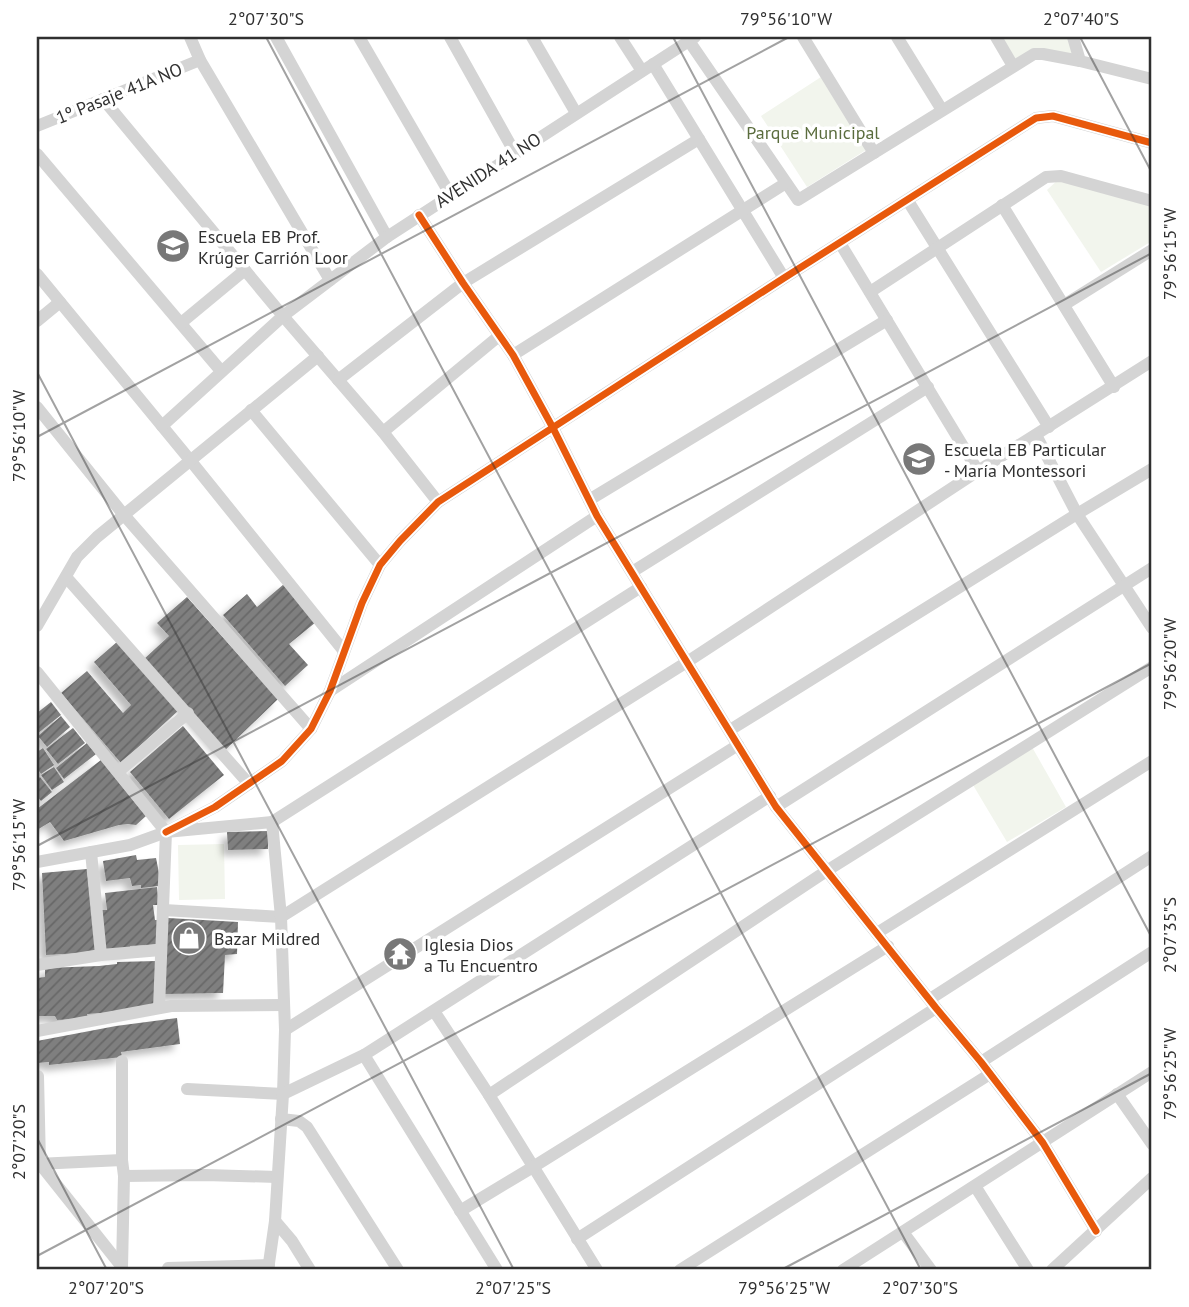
<svg xmlns="http://www.w3.org/2000/svg" width="1189" height="1307" font-family="'PT Sans',sans-serif">
	<defs>
		<pattern id="building-hatch" width="6" height="6" patternUnits="userSpaceOnUse" patternTransform="scale(1.75)"><rect width="6" height="6" fill="#7f7f7f"/><path d="M-1 1l2-2M0 6l6-6M5 7l2-2" fill="none" stroke="#686868"/></pattern>
		<filter id="shadow"><feDropShadow dx="-6" dy="6" stdDeviation="3.5" flood-color="#0004"/></filter>
	</defs>
	<rect width="100%" height="100%" fill="#fff"/>
	<g fill="#f2f5ed">
		<polygon points="1002,37 1068,37 1074,56 1015,59"/>
		<polygon points="821,77 866,150 807,187 761,116"/>
		<polygon points="1059,179 1152,204 1152,241 1101,272 1047,190"/>
		<polygon points="1032,747 1066,807 1007,842 973,785"/>
		<polygon points="224,844 225,899 179,900 178,845"/>
	</g>
	<g fill="url(#building-hatch)" filter="url(#shadow)">
		<polygon points="284,584 316,622 289,644 308,665 285,686 223,615 247,594 257,607"/>
		<polygon points="187,597 278,699 223,752 143,660 169,636 157,623"/>
		<polygon points="118,641 179,710 121,763 61,693 87,671 123,713 131,705 94,662"/>
		<polygon points="51,702 61,715 37,734 37,713"/>
		<polygon points="61,716 70,727 47,747 38,736"/>
		<polygon points="183,726 224,775 169,819 130,772"/>
		<polygon points="73,728 85,743 58,764 46,749"/>
		<polygon points="87,743 96,754 64,779 56,768"/>
		<polygon points="43,748 54,765 41,774 37,768 37,752"/>
		<polygon points="101,760 146,816 136,825 128,824 119,825 64,841 50,822 37,830 37,809"/>
		<polygon points="54,767 64,782 52,790 41,775"/>
		<polygon points="40,777 52,792 41,801 37,796 37,779"/>
		<polygon points="268,831 268,849 228,850 227,832"/>
		<polygon points="136,855 137,860 156,858 159,873 159,886 141,888 141,885 132,886 130,878 106,881 103,861"/>
		<polygon points="87,869 96,952 46,955 42,873"/>
		<polygon points="157,887 159,905 153,905 155,920 158,920 159,944 130,946 130,951 103,953 99,910 107,910 105,893"/>
		<polygon points="168,918 238,922 237,954 225,955 223,993 164,994"/>
		<polygon points="156,961 155,1005 126,1011 87,1014 88,1018 57,1020 55,1016 37,1016 37,978 45,977 45,968 99,966 117,964 117,962"/>
		<polygon points="177,1018 180,1044 121,1052 122,1057 49,1065 49,1062 37,1063 37,1041 116,1026"/>
	</g>
	<g fill="none" stroke-linecap="round" stroke-linejoin="round">
		<g stroke="#d4d4d4" stroke-width="12">
			<polyline points="190,37 200,60 330,280"/>
			<polyline points="276,37 387,237"/>
			<polyline points="359,37 450,194"/>
			<polyline points="450,37 515,153"/>
			<polyline points="532,37 576,113"/>
			<polyline points="620,37 642,71"/>
			<polyline points="803,37 874,153"/>
			<polyline points="897,37 942,110"/>
			<polyline points="996,37 1013,66"/>
			<polyline points="1073,37 1080,61"/>
			<polyline points="689,41 798,200 1034,54 1043,54 1080,61 1152,79"/>
			<polyline points="653,64 784,278"/>
			<polyline points="103,99 283,316 383,432 438,502"/>
			<polyline points="37,126 200,60"/>
			<polyline points="37,154 221,371"/>
			<polyline points="908,201 1049,427"/>
			<polyline points="1002,205 1114,387"/>
			<polyline points="419,215 463,283 513,355 553,428 597,516 776,807 936,1008 981,1062 1043,1143 1096,1231"/>
			<polyline points="840,243 978,471"/>
			<polyline points="37,274 190,460 343,650"/>
			<polyline points="870,292 1046,177 1061,176 1152,201"/>
			<polyline points="1064,305 1152,250"/>
			<polyline points="37,321 60,302"/>
			<polyline points="181,323 245,270"/>
			<polyline points="513,355 786,183"/>
			<polyline points="338,380 463,283 699,139"/>
			<polyline points="37,407 124,515 311,729"/>
			<polyline points="251,410 380,565"/>
			<polyline points="162,426 283,316 387,237 695,37"/>
			<polyline points="383,432 499,336"/>
			<polyline points="1036,435 1077,514 1152,628"/>
			<polyline points="589,500 887,320"/>
			<polyline points="632,572 928,387"/>
			<polyline points="66,577 249,784"/>
			<polyline points="37,626 77,557 97,537 318,356"/>
			<polyline points="37,672 166,832 159,1008"/>
			<polyline points="330,691 597,516"/>
			<polyline points="730,730 1077,514 1152,469"/>
			<polyline points="118,772 188,713"/>
			<polyline points="776,807 1152,568"/>
			<polyline points="166,832 215,807 282,761 311,729 330,691 362,603 380,565 400,541 438,502 784,278 1036,118 1053,116 1152,143"/>
			<polyline points="91,852 101,955"/>
			<polyline points="37,862 130,845 166,832 272,822 641,587"/>
			<polyline points="164,910 281,917 687,662 978,471 1152,361"/>
			<polyline points="877,933 1152,761"/>
			<polyline points="37,965 101,955 161,950"/>
			<polyline points="930,999 1152,856"/>
			<polyline points="434,1011 489,1095 597,1270"/>
			<polyline points="285,1030 738,745"/>
			<polyline points="37,1031 171,1006 284,1005"/>
			<polyline points="364,1055 497,1270"/>
			<polyline points="122,1061 122,1160 124,1176 122,1267"/>
			<polyline points="981,1062 1152,952"/>
			<polyline points="38,1076 40,1164 122,1267"/>
			<polyline points="187,1089 283,1094 285,1030 281,917 272,822"/>
			<polyline points="1117,1094 1152,1144"/>
			<polyline points="489,1095 828,870 1152,667"/>
			<polyline points="281,1119 299,1121 307,1127 398,1270"/>
			<polyline points="37,1164 122,1160"/>
			<polyline points="124,1176 205,1175 277,1177"/>
			<polyline points="975,1186 1028,1270"/>
			<polyline points="460,1211 533,1167 888,946"/>
			<polyline points="275,1221 292,1241 310,1270"/>
			<polyline points="903,1232 931,1270"/>
			<polyline points="577,1239 936,1008"/>
			<polyline points="168,1268 269,1265"/>
			<polyline points="268,1270 275,1221 283,1094 364,1055 770,796"/>
			<polyline points="680,1270 990,1074"/>
			<polyline points="843,1270 1152,1072"/>
			<polyline points="1052,1270 1152,1178"/>
		</g>
		<g stroke="#fff" stroke-width="11">
			<g id="cycleway">
				<polyline points="419,215 463,283 513,355 553,428 597,516 776,807 936,1008 981,1062 1043,1143 1096,1231"/>
				<polyline points="166,832 215,807 282,761 311,729 330,691 362,603 380,565 400,541 438,502 784,278 1036,118 1053,116 1152,143"/>
			</g>
		</g>
		<use href="#cycleway" stroke="#e8590c" stroke-width="7"/>
	</g>
	<path fill="none" stroke="#303030" stroke-width="2" stroke-opacity="0.45" d="M266 37 921 1270M673 37 1152 938M1080 37 1152 173M37 372 514 1270M37 437 789 37M37 846 1152 253M37 1138 107 1270M37 1256 1152 663M781 1270 1152 1073"/>
	<defs>
		<g id="school-disc" transform="scale(1.75)"><circle r="9.5" fill="#787878" stroke="#fff"/><path d="M0-5L7-2L0 1L-7-2ZM-4 1L0 2.5L4 1V4Q0 6-4 4Z" fill="#fff"/></g>
		<g id="shop-disc" transform="scale(1.75)"><circle r="9.5" fill="#787878" stroke="#fff"/><path d="M-5-2.5h2.3a2.7 3.5 0 0 1 5.4 0H5L5.5 6h-11ZM-1.5-2.5h3a1.5 2.3 0 0 0-3 0Z" fill="#fff"/></g>
		<g id="temple-disc" transform="scale(1.75)"><circle r="9.5" fill="#787878" stroke="#fff"/><path d="M0-6L5-2H3V0L6.5 2.5H4V6H1.5V3h-3V6H-4V2.5H-6.5L-3 0V-2H-5Z" fill="#fff"/></g>
	</defs>
	<g fill-rule="evenodd">
		<use href="#school-disc" x="173" y="246"/>
		<use href="#school-disc" x="919" y="459"/>
		<use href="#shop-disc" x="189" y="938"/>
		<use href="#temple-disc" x="400" y="954"/>
	</g>
	<g text-anchor="middle" dominant-baseline="central" stroke-width="7" stroke-linejoin="round" paint-order="stroke">
		<g font-size="18" fill="#303030" stroke="#fff">
			<text transform="translate(119 93) rotate(-22)">1º Pasaje 41A NO</text>
			<text transform="translate(488 170) rotate(-33)">AVENIDA 41 NO</text>
		</g>
		<g font-size="18" fill="#5a6c3d" stroke="#fff">
			<text x="813" y="132">Parque Municipal</text>
		</g>
		<g font-size="18" fill="#303030" stroke="#fff" text-anchor="start">
			<text x="198" y="236">Escuela EB Prof.<tspan x="198" dy="21">Krúger Carrión Loor</tspan></text>
			<text x="944" y="449">Escuela EB Particular<tspan x="944" dy="21">- María Montessori</tspan></text>
			<text x="214" y="938">Bazar Mildred</text>
			<text x="424" y="944">Iglesia Dios<tspan x="424" dy="21">a Tu Encuentro</tspan></text>
		</g>
	</g>
	<rect width="1189" height="1307" fill="none" stroke="#ffffff" stroke-width="77"/>
	<rect x="38" y="38" width="1112" height="1230" fill="none" stroke="#303030" stroke-width="2.5"/>
	<g font-size="18" text-anchor="middle" fill="#303030">
		<text x="266" y="25">2°07'30"S</text>
		<text x="786" y="25">79°56'10"W</text>
		<text x="1081" y="25">2°07'40"S</text>
		<text transform="translate(1170 254) rotate(-90)" y="6">79°56'15"W</text>
		<text transform="translate(19 436) rotate(-90)" y="6">79°56'10"W</text>
		<text transform="translate(1170 664) rotate(-90)" y="6">79°56'20"W</text>
		<text transform="translate(19 845) rotate(-90)" y="6">79°56'15"W</text>
		<text transform="translate(1170 935) rotate(-90)" y="6">2°07'35"S</text>
		<text transform="translate(1170 1074) rotate(-90)" y="6">79°56'25"W</text>
		<text transform="translate(19 1142) rotate(-90)" y="6">2°07'20"S</text>
		<text x="106" y="1294">2°07'20"S</text>
		<text x="513" y="1294">2°07'25"S</text>
		<text x="784" y="1294">79°56'25"W</text>
		<text x="920" y="1294">2°07'30"S</text>
	</g>
</svg>
